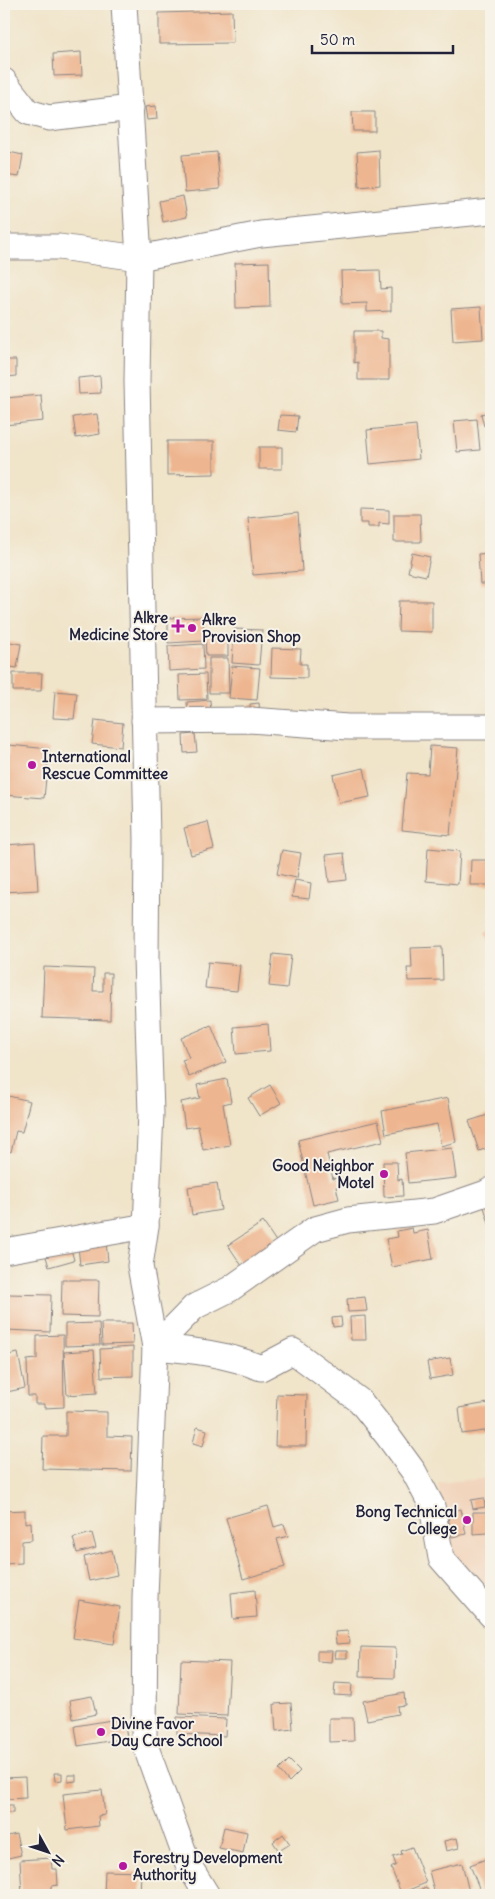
<svg xmlns="http://www.w3.org/2000/svg" width="495" height="1899" font-family="Delius,sans-serif">
	<rect width="100%" height="100%" fill="#f7f3e8"/>
	<filter id="ink" filterUnits="userSpaceOnUse"><feTurbulence type="fractalNoise" baseFrequency=".02" numOctaves="2"/><feDisplacementMap in="SourceGraphic" scale="10" xChannelSelector="R" yChannelSelector="G"/><feConvolveMatrix kernelMatrix="1 2 1 2 8 2 1 2 1" color-interpolation-filters="sRGB"/></filter>
	<filter id="wash" filterUnits="userSpaceOnUse"><feTurbulence type="fractalNoise" baseFrequency=".0096" numOctaves="4" result="noise"/><feDisplacementMap in="SourceGraphic" scale="20" xChannelSelector="R" yChannelSelector="G"/><feGaussianBlur stdDeviation="1.12" result="paint"/><feColorMatrix in="noise" values="0 0 0 0 0 0 0 0 0 0 0 0 0 0 0 0 0 1.4 0 .05"/><feComposite in="paint" operator="in"/></filter>
	<g filter="url(#wash)">
		<rect width="100%" height="100%" fill="#f0e4c9"/>
		<polygon fill="#f2d5bd" points="491,1478 491,1610 447,1558 438,1483"/>
		<g id="blocks">
			<g fill="#eeb690">
				<polygon points="232,11 233,43 159,44 159,13"/>
				<polygon points="81,52 82,75 54,76 53,54"/>
				<polygon points="156,106 157,119 147,120 145,107"/>
				<polygon points="352,112 375,112 375,131 353,131"/>
				<polygon points="379,150 380,185 359,187 357,152"/>
				<polygon points="4,151 23,155 19,177 4,175"/>
				<polygon points="217,152 220,189 185,192 182,155"/>
				<polygon points="183,196 187,217 163,222 159,201"/>
				<polygon points="269,262 270,307 236,308 235,263"/>
				<polygon points="380,270 381,289 391,288 391,311 367,312 367,303 342,304 341,271"/>
				<polygon points="481,307 483,339 453,341 451,309"/>
				<polygon points="354,331 381,331 381,338 389,339 389,380 358,380 358,362 354,363"/>
				<polygon points="4,360 16,360 16,376 8,377 8,388 4,388"/>
				<polygon points="100,376 101,393 79,394 78,378"/>
				<polygon points="41,395 43,421 4,425 4,398"/>
				<polygon points="489,412 491,424 484,426 481,414"/>
				<polygon points="97,414 100,434 76,438 73,417"/>
				<polygon points="280,415 298,416 296,432 278,430"/>
				<polygon points="477,419 480,450 457,452 454,421"/>
				<polygon points="416,425 419,459 370,464 367,430"/>
				<polygon points="167,441 214,441 214,474 167,475"/>
				<rect x="259" y="447" width="23" height="22"/>
				<polygon points="360,509 389,510 389,524 379,523 379,527 368,527 368,523 360,523"/>
				<polygon points="298,513 302,571 253,575 248,518"/>
				<polygon points="394,514 420,514 421,542 394,542"/>
				<polygon points="412,553 430,557 426,576 408,572"/>
				<polygon points="491,553 491,584 480,584 478,554"/>
				<polygon points="399,601 432,601 432,632 398,631"/>
				<polygon points="203,617 204,641 168,643 168,618"/>
				<polygon points="234,629 262,630 259,665 232,663"/>
				<polygon points="205,635 228,635 228,656 206,656"/>
				<polygon points="4,641 21,644 17,668 4,666"/>
				<polygon points="203,644 204,669 169,671 168,646"/>
				<polygon points="272,648 301,649 300,664 307,664 307,678 271,677"/>
				<polygon points="209,658 228,658 229,693 209,693"/>
				<polygon points="232,666 260,668 257,700 229,698"/>
				<polygon points="13,673 42,673 41,691 13,691"/>
				<polygon points="206,674 207,699 180,700 179,675"/>
				<polygon points="55,691 77,693 74,719 53,718"/>
				<polygon points="210,700 211,713 188,714 187,702"/>
				<polygon points="259,703 260,716 250,716 250,704"/>
				<polygon points="95,720 123,723 121,747 92,744"/>
				<polygon points="195,734 197,752 184,753 183,735"/>
				<polygon points="9,745 49,749 44,798 4,795"/>
				<polygon points="430,746 458,748 450,835 402,830 407,773 428,774"/>
				<polygon points="364,768 370,797 339,803 333,775"/>
				<polygon points="208,822 214,849 191,855 184,828"/>
				<polygon points="35,843 38,890 4,892 4,845"/>
				<polygon points="428,848 460,851 458,884 426,881"/>
				<polygon points="282,850 301,853 297,878 277,874"/>
				<polygon points="344,853 347,880 329,882 326,855"/>
				<polygon points="471,860 491,860 491,885 470,885"/>
				<polygon points="295,880 311,883 309,899 292,897"/>
				<polygon points="491,930 491,950 485,932"/>
				<polygon points="442,947 443,980 408,981 407,968 412,968 411,948"/>
				<polygon points="273,954 291,956 287,988 269,986"/>
				<polygon points="208,962 240,965 237,991 205,988"/>
				<polygon points="44,967 94,969 93,991 103,991 103,973 111,973 110,1020 42,1018"/>
				<polygon points="268,1024 270,1051 236,1054 234,1027"/>
				<polygon points="211,1025 226,1062 189,1077 182,1060 189,1058 181,1038"/>
				<polygon points="227,1079 231,1102 223,1104 230,1145 203,1150 198,1126 185,1128 181,1102 200,1098 197,1085"/>
				<polygon points="270,1085 281,1103 259,1116 248,1098"/>
				<polygon points="4,1095 30,1101 22,1132 16,1131 11,1152 4,1150"/>
				<polygon points="448,1098 456,1142 441,1146 437,1124 386,1134 382,1111"/>
				<polygon points="491,1114 491,1147 479,1151 469,1121"/>
				<polygon points="378,1121 383,1141 327,1154 333,1179 341,1177 342,1185 336,1187 339,1199 313,1205 298,1140"/>
				<polygon points="452,1148 456,1178 408,1183 405,1153"/>
				<polygon points="383,1162 397,1162 398,1180 402,1179 403,1196 384,1197"/>
				<polygon points="217,1183 221,1210 192,1215 188,1187"/>
				<polygon points="491,1205 491,1230 484,1207"/>
				<polygon points="263,1222 279,1246 244,1269 228,1245"/>
				<polygon points="412,1228 413,1233 428,1230 433,1259 392,1267 386,1239 398,1237 397,1231"/>
				<polygon points="106,1242 108,1261 80,1265 78,1246"/>
				<polygon points="70,1246 74,1260 49,1267 45,1253"/>
				<polygon points="62,1280 99,1280 98,1317 61,1316"/>
				<polygon points="8,1294 51,1295 50,1332 6,1330"/>
				<polygon points="365,1297 367,1311 348,1312 347,1299"/>
				<polygon points="365,1316 366,1340 351,1340 350,1317"/>
				<polygon points="341,1317 342,1326 333,1327 332,1318"/>
				<polygon points="99,1323 100,1345 65,1346 65,1324"/>
				<polygon points="101,1323 132,1323 133,1344 102,1345"/>
				<polygon points="63,1335 64,1407 44,1408 44,1404 35,1404 35,1396 28,1396 27,1360 37,1359 37,1336"/>
				<polygon points="133,1347 133,1376 101,1377 100,1349"/>
				<polygon points="94,1350 97,1393 67,1395 64,1352"/>
				<polygon points="18,1353 25,1388 7,1392 8,1396 4,1397 4,1356"/>
				<polygon points="450,1358 453,1375 430,1379 427,1362"/>
				<polygon points="277,1394 307,1395 306,1446 275,1446"/>
				<polygon points="488,1403 491,1430 462,1434 459,1408"/>
				<polygon points="66,1411 107,1412 107,1436 132,1437 131,1471 42,1469 43,1436 66,1436"/>
				<polygon points="197,1427 207,1430 203,1446 193,1443"/>
				<polygon points="484,1498 485,1507 473,1509 471,1500"/>
				<polygon points="268,1506 274,1527 284,1524 288,1536 277,1539 285,1567 243,1579 226,1518"/>
				<polygon points="461,1509 466,1534 452,1537 447,1512"/>
				<polygon points="25,1510 25,1523 31,1522 32,1540 22,1541 22,1563 4,1564 4,1511"/>
				<polygon points="473,1512 488,1512 488,1533 473,1534"/>
				<polygon points="92,1533 96,1548 77,1553 73,1538"/>
				<polygon points="490,1545 491,1546 491,1584 488,1584"/>
				<polygon points="112,1550 117,1575 89,1581 84,1557"/>
				<polygon points="255,1590 257,1617 233,1619 231,1593"/>
				<polygon points="79,1600 120,1607 114,1644 73,1638"/>
				<polygon points="348,1631 349,1643 336,1644 335,1632"/>
				<polygon points="361,1647 396,1648 395,1678 360,1677"/>
				<polygon points="317,1651 332,1651 331,1662 317,1661"/>
				<polygon points="336,1651 347,1651 347,1658 335,1658"/>
				<polygon points="181,1660 230,1662 227,1716 179,1714"/>
				<polygon points="335,1683 352,1684 351,1696 334,1695"/>
				<polygon points="404,1693 405,1705 397,1706 398,1714 367,1720 363,1701"/>
				<polygon points="92,1696 96,1714 73,1719 70,1700"/>
				<polygon points="291,1703 293,1729 276,1731 274,1704"/>
				<polygon points="177,1717 226,1719 225,1736 177,1734"/>
				<polygon points="124,1718 127,1738 78,1746 75,1726"/>
				<polygon points="329,1718 353,1718 354,1741 329,1742"/>
				<polygon points="289,1760 300,1771 289,1782 279,1770"/>
				<polygon points="54,1773 62,1773 62,1780 55,1781"/>
				<polygon points="68,1775 76,1775 76,1781 68,1782"/>
				<polygon points="25,1777 26,1798 4,1799 4,1778"/>
				<polygon points="102,1790 105,1815 98,1816 99,1826 67,1830 63,1794"/>
				<rect x="4" y="1805" width="9" height="8"/>
				<polygon points="224,1827 247,1832 243,1853 219,1848"/>
				<polygon points="16,1834 21,1855 4,1859 4,1837"/>
				<polygon points="283,1834 290,1844 279,1851 273,1842"/>
				<polygon points="457,1838 459,1848 446,1851 444,1841"/>
				<polygon points="412,1847 426,1883 401,1893 391,1868 396,1865 393,1857 402,1854 401,1851"/>
				<polygon points="51,1858 52,1869 57,1869 58,1885 51,1886 51,1895 22,1895 20,1860"/>
				<polygon points="486,1859 491,1874 491,1889 481,1893 470,1865"/>
				<polygon points="462,1863 469,1892 459,1895 435,1895 429,1871"/>
				<polygon points="105,1871 141,1872 140,1895 104,1894"/>
				<polygon points="426,1887 430,1895 408,1895"/>
			</g>
		</g>
	</g>
	<g filter="url(#ink)">
		<use href="#blocks" fill-opacity="0" stroke="#898382" stroke-width="1"/>
		<g fill="none" stroke-linecap="round" stroke-linejoin="round">
			<g stroke="#898382" stroke-width="27">
				<g id="minor">
					<polyline points="124,4 139,258 137,381 147,839 146,958 151,1113 146,1226 140,1266 155,1347 145,1598 144,1742 188,1864 207,1895"/>
					<polyline points="4,81 28,112 49,118 131,108"/>
					<polyline points="4,247 59,247 139,258 261,234 491,211"/>
					<polyline points="144,721 250,720 348,727 491,727"/>
					<polyline points="4,1251 146,1226"/>
					<path d="M155 1347C192 1350 227 1354 261 1368L293 1351 360 1401 387 1435 414 1472 432 1506 441 1558 491 1615"/>
					<polyline points="155,1347 194,1307 230,1289 315,1229 348,1220 434,1211 486,1193 491,1190"/>
				</g>
			</g>
			<use href="#minor" stroke="#fff" stroke-width="25"/>
		</g>
	</g>
	<g fill="#b5179e" stroke="#f7f3e8" stroke-width="2">
		<path d="M175.5 618.5h5v5h5v5h-5v5h-5v-5h-5v-5h5z"/>
		<circle cx="192" cy="628" r="5"/>
		<circle cx="32" cy="765" r="5"/>
		<circle cx="384" cy="1174" r="5"/>
		<circle cx="467" cy="1520" r="5"/>
		<circle cx="101" cy="1732" r="5"/>
		<circle cx="123" cy="1866" r="5"/>
	</g>
	<g text-anchor="middle" dominant-baseline="central" stroke-width="4" stroke-linejoin="round" paint-order="stroke">
		<g font-size="15" font-weight="bold" fill="#22223b" stroke="#f7f3e8" text-anchor="start">
			<text x="168" y="617" text-anchor="end">Alkre<tspan x="168" dy="17">Medicine Store</tspan></text>
			<text x="202" y="619">Alkre<tspan x="202" dy="17">Provision Shop</tspan></text>
			<text x="42" y="756">International<tspan x="42" dy="17">Rescue Committee</tspan></text>
			<text x="374" y="1165" text-anchor="end">Good Neighbor<tspan x="374" dy="17">Motel</tspan></text>
			<text x="457" y="1511" text-anchor="end">Bong Technical<tspan x="457" dy="17">College</tspan></text>
			<text x="111" y="1723">Divine Favor<tspan x="111" dy="17">Day Care School</tspan></text>
			<text x="133" y="1857">Forestry Development<tspan x="133" dy="17">Authority</tspan></text>
		</g>
	</g>
	<rect width="495" height="1899" fill="none" stroke="#f7f3e8" stroke-width="20"/>
	<g transform="translate(48 1852) rotate(130)" stroke="#f7f3e8" stroke-width="4" paint-order="stroke">
	<path d="M0-4L9 19L0 12L-9 19Z" fill="#22223b"/>
	<text y="-8" font-size="14" font-weight="bold" text-anchor="middle" fill="#22223b">N</text>
	</g>
	<path d="M312 45v8h141v-8" fill="none" stroke="#22223b" stroke-width="2.5"/>
	<text x="320" y="45" font-size="15" fill="#22223b" stroke="#f7f3e8" stroke-width="4" paint-order="stroke">50 m</text>
</svg>
